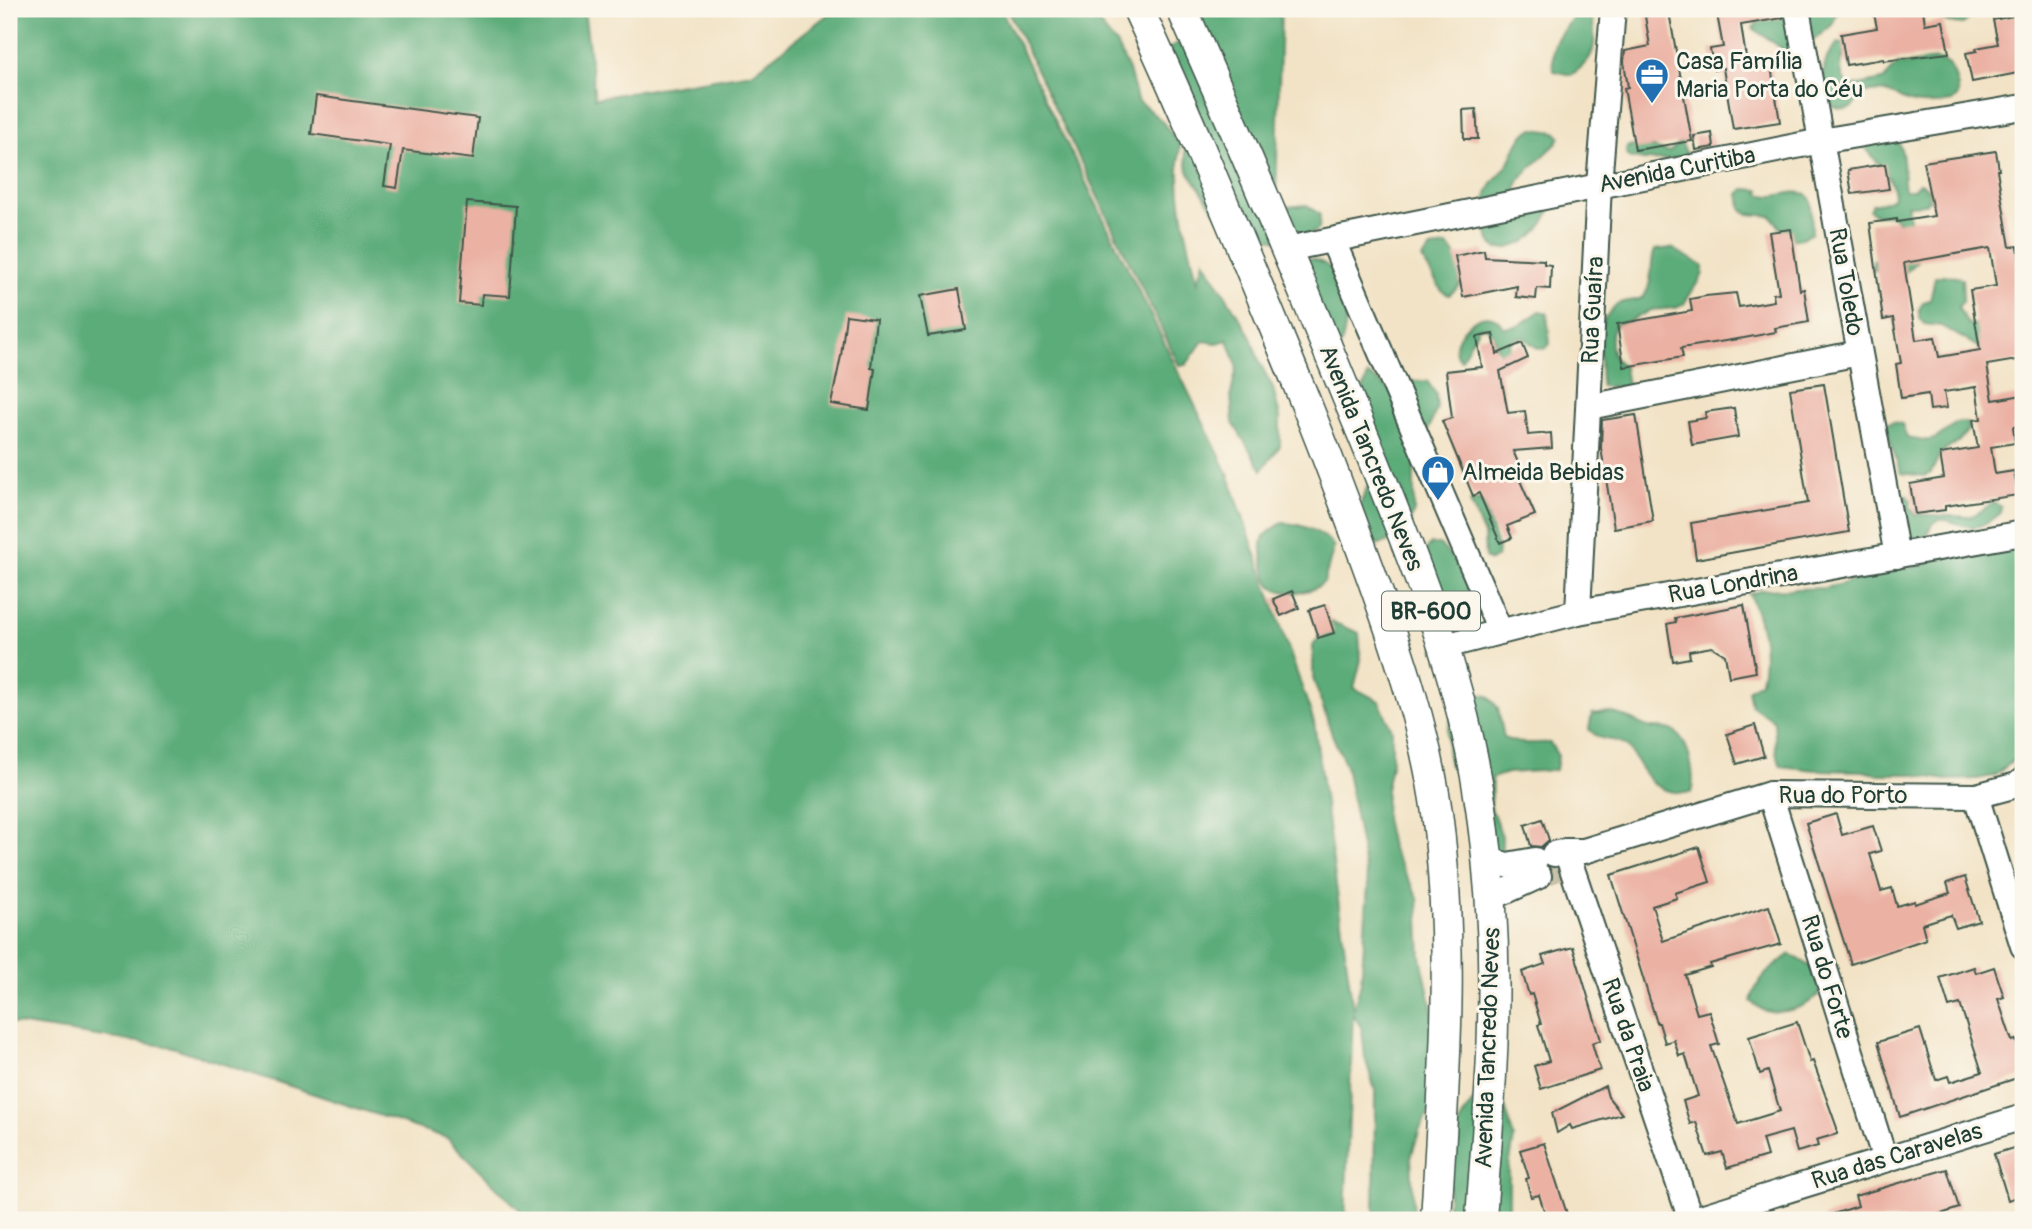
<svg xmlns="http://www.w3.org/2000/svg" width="2032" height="1229" font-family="Pangolin,sans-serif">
	<rect width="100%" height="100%" fill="#fbf7ec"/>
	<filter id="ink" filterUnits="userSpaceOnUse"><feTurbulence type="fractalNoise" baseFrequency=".0143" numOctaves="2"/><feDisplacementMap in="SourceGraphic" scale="14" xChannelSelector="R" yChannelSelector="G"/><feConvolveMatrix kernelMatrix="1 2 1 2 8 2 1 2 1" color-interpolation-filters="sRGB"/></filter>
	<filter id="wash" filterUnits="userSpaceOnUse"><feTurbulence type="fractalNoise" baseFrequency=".00686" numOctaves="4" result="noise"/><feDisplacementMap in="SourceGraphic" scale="28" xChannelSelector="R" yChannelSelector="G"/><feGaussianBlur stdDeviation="1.57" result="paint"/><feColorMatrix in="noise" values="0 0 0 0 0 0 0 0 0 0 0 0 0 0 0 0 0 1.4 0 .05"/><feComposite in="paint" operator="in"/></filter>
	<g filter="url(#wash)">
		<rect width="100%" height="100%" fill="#f2e3c6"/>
		<g fill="#5cac79" stroke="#3e7456" stroke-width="2">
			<polygon points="9,9 584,9 595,98 752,73 835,9 1001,9 1227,471 1314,722 1353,1010 1361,983 1368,885 1346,766 1333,737 1313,678 1313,646 1330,621 1359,633 1361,660 1354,688 1379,701 1392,730 1392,760 1386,790 1385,818 1391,847 1418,897 1421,957 1440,1046 1434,1103 1420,1129 1411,1157 1414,1220 1374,1220 1375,1090 1365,1058 1362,1029 1353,1014 1345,1220 530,1220 447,1138 172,1047 9,1023"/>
			<path d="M1007 9H1087L1116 44 1129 70 1137 100 1161 120 1180 145C1175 196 1186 233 1198 282L1204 260 1250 335 1260 363 1273 388 1280 417V446L1262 470 1233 423 1231 394 1237 366 1228 340 1217 343 1203 341 1186 365H1179Z"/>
			<polygon points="1190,9 1281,9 1276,199"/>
			<path d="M1575 9H1591C1595 40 1601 56 1571 75L1554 71C1553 62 1552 51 1555 43 1560 30 1572 25 1575 9Z"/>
			<polygon points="1772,9 1837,9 1838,11 1832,25 1796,55 1788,53 1753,28 1766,12"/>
			<polygon points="1928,9 1967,9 1969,19 1963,24 1947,22"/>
			<path d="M1184 39 1275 208 1307 205 1320 215 1319 229C1293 248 1257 237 1228 230L1188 171 1184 142 1159 55Z"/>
			<path d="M1838 43 1846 45C1842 62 1836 73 1849 87L1883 80 1898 64C1917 68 1943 46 1954 74 1957 82 1959 88 1958 96L1952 102C1940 104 1924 105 1913 103 1896 100 1892 88 1870 92 1851 95 1861 116 1833 107 1820 85 1819 61 1838 43Z"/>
			<path d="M1533 129 1555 132 1560 137 1556 144 1522 176 1516 188 1520 196 1552 205C1544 231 1524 249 1497 249 1482 236 1482 209 1488 191 1492 181 1502 174 1508 164 1516 151 1517 135 1533 129Z"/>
			<path d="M1894 137C1908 153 1901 171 1905 190H1913L1919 183C1927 186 1930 190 1930 199L1925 204 1907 205 1917 261 1905 273H1881L1872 269 1873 261 1889 256 1902 225 1892 215H1876L1869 210 1872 204 1887 201 1894 197C1894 175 1874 161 1863 144Z"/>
			<path d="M1681 142 1686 153 1684 157C1664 161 1648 162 1628 157L1626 153 1628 146H1645L1669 152Z"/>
			<path d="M1744 189 1760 190 1759 193C1774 202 1788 188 1807 194L1811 200 1812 233C1786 249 1786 232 1771 216L1749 214 1742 210 1739 194Z"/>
			<path d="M1447 246C1460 255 1460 272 1460 286L1449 295 1442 291 1422 259 1431 248Z"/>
			<path d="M1672 248 1703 266V274L1684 304 1676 308 1651 310 1630 321 1617 324C1607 337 1609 358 1624 367L1626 380 1631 388 1601 386 1599 326C1604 319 1610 310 1617 305 1626 298 1640 304 1646 293 1654 279 1649 263 1655 250Z"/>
			<path d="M1299 258C1304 258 1311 258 1316 260 1351 272 1352 325 1337 353Z"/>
			<polygon points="1943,275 1962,278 1963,301 1958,307 1968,324 1979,325 1984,350 1941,326 1924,324 1919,318 1919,310 1923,302 1930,300 1935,277"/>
			<path d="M1540 311 1547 313 1550 344 1544 349 1536 347 1523 337 1516 338 1510 343 1509 350 1503 356 1497 348 1493 334 1486 327H1479L1461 360 1456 354C1451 330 1491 299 1503 328L1518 326Z"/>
			<polygon points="1368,375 1390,389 1412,397 1411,381 1427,381 1436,394 1437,408 1414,466 1414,511 1408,527 1397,539 1368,547 1360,505 1371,478 1362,405 1363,390"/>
			<path d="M1894 422 1902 424 1907 438C1940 444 1934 438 1958 422H1967L1968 430 1959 441 1940 454 1931 473 1924 476 1901 473C1898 466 1886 430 1886 424Z"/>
			<path d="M1906 495 1911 501 1910 508 1915 514 1968 517C1979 515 1984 506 1995 503L2001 507 2000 514C1992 518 1984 526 1975 527 1953 528 1936 503 1925 540L1904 545 1900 505Z"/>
			<polygon points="1479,500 1484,506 1498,550 1497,557 1491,561 1485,558 1484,535 1470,502"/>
			<path d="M1282 523C1299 523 1325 532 1334 547L1324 582C1312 593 1286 597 1272 586 1264 579 1259 546 1264 537 1268 532 1276 527 1282 523Z"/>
			<path d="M1431 544H1439C1469 573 1470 586 1470 627L1458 641 1422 561 1424 552Z"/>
			<path d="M2023 546V753L1994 776 1976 779 1946 780 1912 774H1877L1863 771 1815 770 1781 766 1776 752 1774 721 1751 705 1748 690 1761 681C1768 651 1762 622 1749 594L1763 590 1825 588 1857 580 1871 573 1923 565 1937 559Z"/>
			<path d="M1465 692 1488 696 1498 708 1504 738C1520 746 1533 742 1550 743L1558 756 1556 770 1507 773 1492 778 1491 808 1502 836V852L1470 837 1461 806 1458 778 1450 766 1447 750V733L1451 718Z"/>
			<path d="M1607 712C1623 713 1633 722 1648 727 1657 730 1667 726 1675 732 1689 741 1696 777 1691 793 1658 794 1649 783 1634 757 1631 752 1629 747 1624 744 1610 735 1605 746 1589 729L1592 714Z"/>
			<path d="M1790 954C1810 966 1823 969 1819 995 1806 1007 1784 1015 1765 1011 1760 1009 1755 1004 1751 1001 1757 978 1771 968 1790 954Z"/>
			<path d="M1490 1086 1502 1096 1514 1138 1509 1167V1220H1447C1451 1168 1443 1121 1490 1086Z"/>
		</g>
		<g id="blocks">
			<g fill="#ebb2a4" fill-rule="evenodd">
				<polygon points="1716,9 1783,9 1783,18 1741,25 1747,64 1770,60 1780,122 1733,129 1723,68 1714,70 1710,49 1723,47"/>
				<polygon points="1873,9 1923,9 1925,24 1943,21 1949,53 1884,61 1883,59 1846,65 1841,34 1877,28"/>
				<polygon points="1669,12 1692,141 1635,150 1624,88 1628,87 1624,62 1625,51 1650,46 1645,16"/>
				<polygon points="2023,14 2023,28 2019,29 2023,49 2023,72 1972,82 1966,53 1977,51 1976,48 1998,44 1993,20"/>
				<polygon points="316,96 478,118 473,159 403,150 397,188 384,186 390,145 311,134"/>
				<polygon points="1476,109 1478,139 1464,139 1463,110"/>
				<polygon points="1712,133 1714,147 1696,150 1694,136"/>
				<path d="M1996 151 1999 170H1997L2010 247 2018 246 2023 279V359L1987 365 1993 400 2023 395V425L2013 427 2015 443 1991 447 1995 474 2014 471 2018 495 1945 506V510L1915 514 1910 484 1944 478 1940 454 1978 448 1973 420 1981 419 1976 387 1944 392 1947 408 1930 410 1928 394 1901 398 1896 364 1901 363 1893 318 1883 320 1870 223 1897 219V222L1934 216 1923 162ZM1990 248 1996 286 1970 290 1980 350 1939 357 1935 337 1916 340 1904 263Z"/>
				<polygon points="1885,164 1889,189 1852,194 1848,170"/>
				<polygon points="467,202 516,206 510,296 482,294 481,305 459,303"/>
				<polygon points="1791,229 1800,290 1804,289 1809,322 1775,328 1776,332 1744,338 1681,348 1683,357 1624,367 1617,324 1692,311 1690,299 1706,296 1736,293 1739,307 1774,301 1773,294 1779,293 1769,232"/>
				<polygon points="1484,250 1485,257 1544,260 1544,264 1551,265 1550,289 1537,288 1536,299 1516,297 1517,286 1463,297 1455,256"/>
				<polygon points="959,289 966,330 928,336 920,296"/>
				<polygon points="846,315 876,319 871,368 875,369 869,410 831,404 841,356"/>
				<polygon points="1493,334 1497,354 1522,343 1528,358 1500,371 1508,413 1525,411 1528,435 1551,433 1552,448 1513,451 1523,474 1518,476 1535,515 1507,526 1512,538 1500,543 1479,493 1473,496 1442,421 1452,418 1446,371 1482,367 1477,337"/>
				<polygon points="1824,384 1849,532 1696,559 1691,523 1808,503 1790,389"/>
				<polygon points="1734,408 1738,437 1692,445 1688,421 1706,418 1705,412"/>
				<polygon points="1636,415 1653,521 1614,528 1601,448 1602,420"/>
				<polygon points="1292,591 1299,608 1281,616 1273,599"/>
				<polygon points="1325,605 1334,633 1318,638 1309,610"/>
				<polygon points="1744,605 1756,672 1729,677 1725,655 1712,647 1689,651 1690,658 1673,661 1667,624 1676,622 1675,618"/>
				<polygon points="1755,725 1764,756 1737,764 1727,734"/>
				<polygon points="1836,814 1842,835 1873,826 1881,851 1870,854 1881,891 1892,888 1897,906 1915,901 1915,904 1950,893 1947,883 1965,877 1979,921 1956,928 1951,915 1922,924 1926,939 1851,964 1806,823"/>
				<polygon points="1542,819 1549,840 1541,847 1531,846 1525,825"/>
				<polygon points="1699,847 1710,882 1675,893 1677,898 1652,906 1663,941 1769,906 1781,944 1710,964 1711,967 1685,975 1697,1014 1709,1011 1719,1044 1711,1046 1738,1124 1780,1111 1768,1071 1760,1074 1749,1037 1797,1022 1810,1062 1813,1061 1837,1128 1837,1134 1816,1140 1818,1146 1797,1152 1791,1131 1762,1139 1767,1156 1727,1168 1722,1152 1707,1156 1696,1122 1690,1124 1683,1101 1698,1096 1685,1054 1679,1056 1674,1040 1665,1043 1659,1023 1657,1023 1611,875"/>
				<polygon points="1573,947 1601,1040 1592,1043 1600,1070 1541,1089 1534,1066 1549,1061 1538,1025 1541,1024 1532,994 1529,995 1522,972 1545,964 1542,956"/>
				<polygon points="1974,967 1976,973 1994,967 2004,997 1998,999 2012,1041 2016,1040 2023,1064 2023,1076 1900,1117 1878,1042 1920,1029 1936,1080 1948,1076 1950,1082 1982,1072 1960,1004 1949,1007 1940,978"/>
				<polygon points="1605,1086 1608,1097 1622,1114 1572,1129 1570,1125 1557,1133 1552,1113"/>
				<polygon points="1544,1143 1553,1171 1569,1220 1547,1220 1539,1195 1531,1197 1526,1179 1529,1178 1520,1150"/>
				<polygon points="2023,1145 2023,1195 2008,1200 1994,1154"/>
				<polygon points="1947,1169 1959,1208 1938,1215 1939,1220 1825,1220 1824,1217 1858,1206 1855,1196"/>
			</g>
		</g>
	</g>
	<g filter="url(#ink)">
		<use href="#blocks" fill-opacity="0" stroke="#3f564a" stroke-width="2"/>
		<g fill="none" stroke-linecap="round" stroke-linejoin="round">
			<polyline stroke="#c8c2a9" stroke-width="24" stroke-dasharray="24 12" stroke-linecap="butt" points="1539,876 1558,869"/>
			<g stroke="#3f564a" stroke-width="28">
				<g id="minor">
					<polyline points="1797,9 1897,556"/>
					<polyline points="1333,241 1500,631"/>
					<polyline points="1287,249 1821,141 2023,107"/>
					<polyline points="1589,407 1859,353"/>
					<polyline points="1578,612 1599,185 1613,9"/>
					<polyline points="1445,646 1578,612 2023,533"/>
					<polyline points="1770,794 1885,1160"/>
					<polyline points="1976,796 2023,946"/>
					<polyline points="1566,851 1691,1220"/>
					<polyline points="1554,854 1566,851 1584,851 1770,794 1976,796 2017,785 2023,780"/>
					<polyline points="1487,860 1507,865 1535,860"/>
					<polyline points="1491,898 1539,876"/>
					<polyline points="1691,1220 2023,1117"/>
				</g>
			</g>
			<g stroke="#3f564a" stroke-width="33">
				<g id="major">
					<path d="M1138 9C1195 132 1246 258 1298 384 1325 449 1349 514 1373 580 1400 656 1426 733 1437 813 1455 951 1444 1083 1436 1220"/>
					<path d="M1182 9C1241 141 1297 274 1352 408 1405 537 1461 667 1481 807 1491 878 1495 951 1493 1023 1492 1089 1485 1155 1481 1220"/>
				</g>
			</g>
			<use href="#minor" stroke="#fff" stroke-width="24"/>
			<use href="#major" stroke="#fff" stroke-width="30"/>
		</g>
	</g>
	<defs>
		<g id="office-pin" transform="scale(1.75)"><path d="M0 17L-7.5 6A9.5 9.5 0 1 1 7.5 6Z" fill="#1f6fb2" stroke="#fbf7ec"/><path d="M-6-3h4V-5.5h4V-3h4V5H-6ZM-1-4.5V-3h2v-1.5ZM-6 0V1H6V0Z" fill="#fff"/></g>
		<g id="shop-pin" transform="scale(1.75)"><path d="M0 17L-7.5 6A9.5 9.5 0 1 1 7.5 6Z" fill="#1f6fb2" stroke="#fbf7ec"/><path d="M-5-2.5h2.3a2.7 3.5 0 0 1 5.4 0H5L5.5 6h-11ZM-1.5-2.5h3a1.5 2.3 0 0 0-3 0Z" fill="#fff"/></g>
	</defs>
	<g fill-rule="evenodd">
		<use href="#office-pin" x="1652" y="75"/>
		<use href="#shop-pin" x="1438" y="472"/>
	</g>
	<g text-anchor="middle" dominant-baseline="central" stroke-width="6" stroke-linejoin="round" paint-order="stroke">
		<rect fill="#fbf7ec" stroke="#61756b" stroke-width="2" x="1382" y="591.5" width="98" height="39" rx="5"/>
		<g font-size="23" font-weight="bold" fill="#1f3d34">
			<text x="1431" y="611">BR-600</text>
		</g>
		<g font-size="24" fill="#1f3d34" stroke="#fbf7ec" text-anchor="start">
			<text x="1676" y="61">Casa Família<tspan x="1676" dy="28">Maria Porta do Céu</tspan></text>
			<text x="1462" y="472">Almeida Bebidas</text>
		</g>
		<g font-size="24" fill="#1f3d34" stroke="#fbf7ec">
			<text transform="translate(1677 170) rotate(-11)">Avenida Curitiba</text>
			<text transform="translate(1846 282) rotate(80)">Rua Toledo</text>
			<text transform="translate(1593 310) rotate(-87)">Rua Guaíra</text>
			<text transform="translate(1371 458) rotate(68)">Avenida Tancredo Neves</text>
			<text transform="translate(1733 584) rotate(-10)">Rua Londrina</text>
			<text x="1843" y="795">Rua do Porto</text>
			<text transform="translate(1827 977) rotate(73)">Rua do Forte</text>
			<text transform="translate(1628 1035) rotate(71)">Rua da Praia</text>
			<text transform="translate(1488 1048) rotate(-88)">Avenida Tancredo Neves</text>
			<text transform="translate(1897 1156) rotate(-17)">Rua das Caravelas</text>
		</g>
	</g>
	<rect width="2032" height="1229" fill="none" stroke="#fbf7ec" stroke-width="35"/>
</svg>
